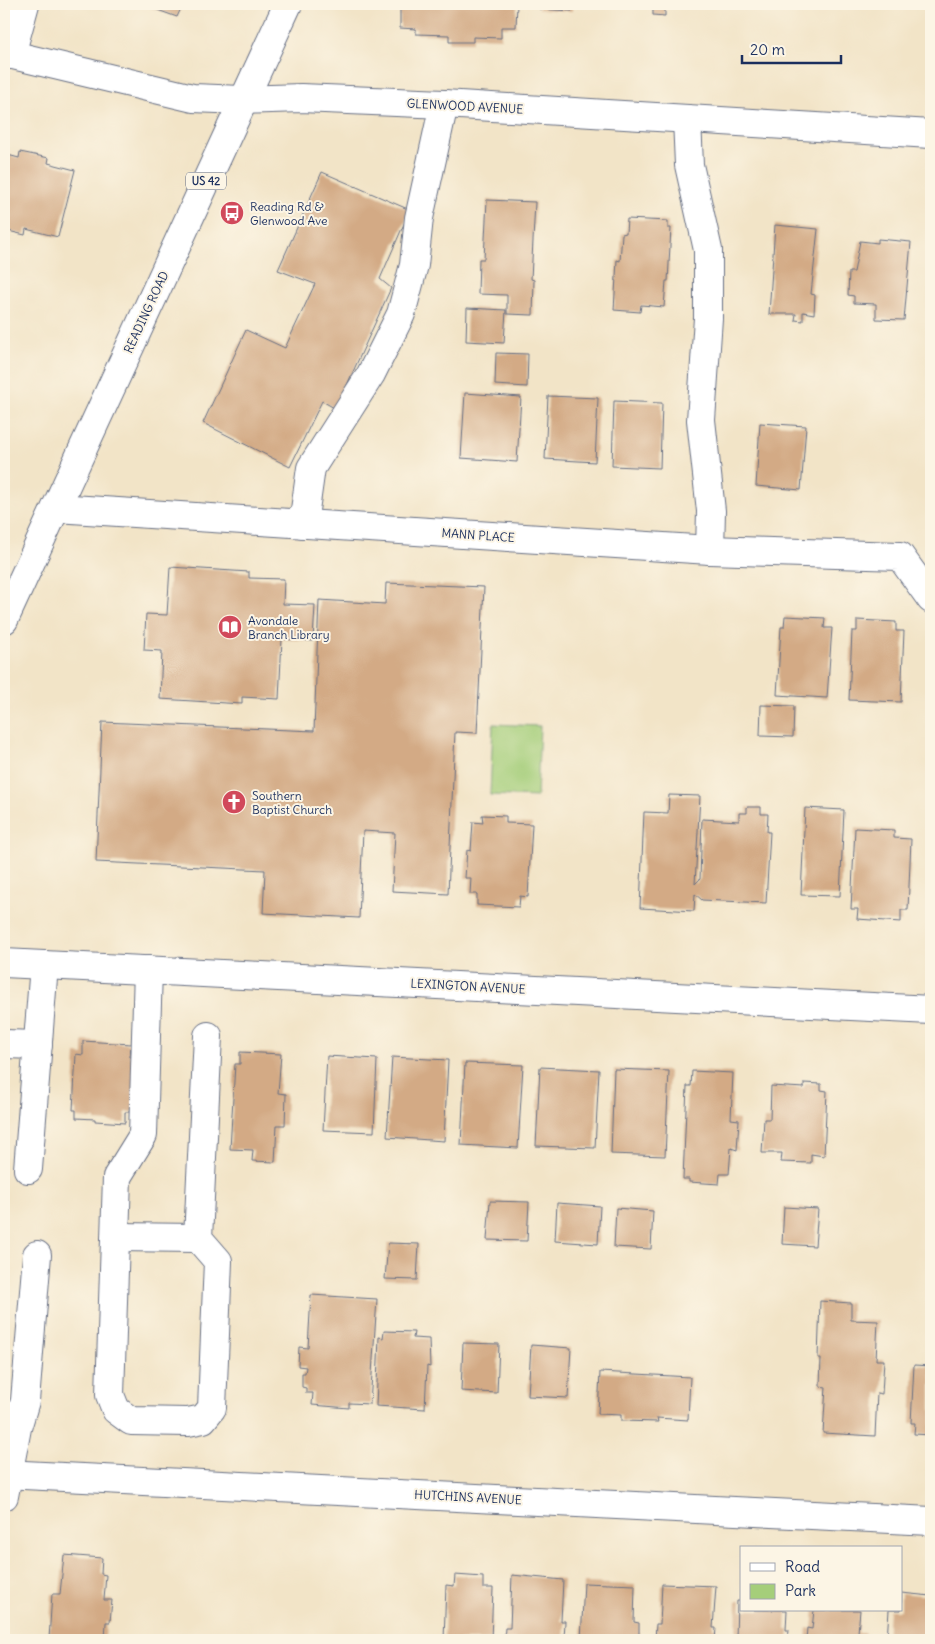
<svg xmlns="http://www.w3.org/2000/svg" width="935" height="1644" font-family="Delius,sans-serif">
	<rect width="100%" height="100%" fill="#fcf5e5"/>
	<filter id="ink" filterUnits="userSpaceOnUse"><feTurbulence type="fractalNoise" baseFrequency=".02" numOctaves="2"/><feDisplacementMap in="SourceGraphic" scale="10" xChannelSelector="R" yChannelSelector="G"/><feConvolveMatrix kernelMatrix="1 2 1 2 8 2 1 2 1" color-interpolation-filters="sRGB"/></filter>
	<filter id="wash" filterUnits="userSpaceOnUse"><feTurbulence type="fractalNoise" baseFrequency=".0096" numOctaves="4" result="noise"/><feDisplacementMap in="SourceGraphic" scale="20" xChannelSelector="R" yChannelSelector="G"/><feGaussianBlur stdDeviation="1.12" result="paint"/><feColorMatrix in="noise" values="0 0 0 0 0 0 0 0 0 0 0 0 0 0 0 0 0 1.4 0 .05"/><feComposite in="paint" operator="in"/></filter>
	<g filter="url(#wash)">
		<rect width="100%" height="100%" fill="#f2e4c7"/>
		<polygon fill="#a5ce7a" stroke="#607e6c" points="493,724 540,726 537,797 490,795"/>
		<g id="blocks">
			<g fill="#d3aa85">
				<polygon points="141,4 183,4 177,17"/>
				<polygon points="400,4 517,4 516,27 501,27 501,38 473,37 473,42 449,42 449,35 416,34 416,29 400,28"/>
				<polygon points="539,4 572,4 572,11 539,9"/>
				<polygon points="643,4 693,4 693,7 665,6 665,16 653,15 653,6 642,6"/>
				<polygon points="20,152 49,158 48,163 75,170 58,237 26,229 25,235 4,230 4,154 19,158"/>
				<polygon points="322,172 410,210 380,279 391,288 336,409 322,401 290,467 203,423 246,330 285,348 315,284 278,270"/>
				<polygon points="487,200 535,202 531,279 534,280 533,315 507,314 507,295 478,294 479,259 484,259"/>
				<polygon points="627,219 668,221 668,228 671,228 668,281 666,281 664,307 641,305 640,312 614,310 617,260 620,261 622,234 626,233"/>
				<polygon points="775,225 818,229 811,294 815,295 814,314 803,312 803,321 795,320 796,314 769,314"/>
				<polygon points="878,239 911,242 904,320 876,319 876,304 854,303 854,296 848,295 849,272 854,272 860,241 878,243"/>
				<polygon points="467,308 506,310 504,343 466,341"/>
				<polygon points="496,353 528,354 527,387 495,385"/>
				<polygon points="465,393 521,397 517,462 461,458"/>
				<polygon points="548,396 598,398 595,462 545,459"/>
				<polygon points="614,401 662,403 660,468 612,466"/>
				<polygon points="760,423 806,426 801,490 756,486"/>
				<polygon points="170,567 249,572 249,578 284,579 283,604 315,605 313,641 282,639 279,699 242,697 242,704 160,699 162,651 144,650 146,614 167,615"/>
				<polygon points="386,583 484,587 477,733 455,732 448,894 392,891 395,833 363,831 359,918 263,913 265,870 96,862 102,722 314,731 319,600 385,604"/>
				<polygon points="785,616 825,618 824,628 832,628 827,698 777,695 781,627 784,627"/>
				<polygon points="857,620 896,622 896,631 904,631 901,702 849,700 852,631 857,631"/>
				<polygon points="761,705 794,706 793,737 760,736"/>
				<polygon points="669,795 700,796 695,884 700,879 702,819 739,821 739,813 747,813 747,807 761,807 761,814 768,814 767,832 770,832 766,903 702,900 695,894 694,911 640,908 644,812 668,813"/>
				<polygon points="805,808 844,810 840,896 801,895"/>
				<polygon points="482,815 506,816 506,823 532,824 528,897 520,896 519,907 477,905 477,894 470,894 471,878 465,878 467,850 471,851 473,822 483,823"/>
				<polygon points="855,828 894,830 894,838 911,839 908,910 901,910 901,922 857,919 858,909 851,909"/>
				<polygon points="83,1041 131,1044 130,1057 140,1058 137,1112 125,1112 125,1123 95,1121 95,1119 76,1118 76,1110 73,1110 76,1054 83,1055"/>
				<polygon points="240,1052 281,1054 278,1093 286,1094 285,1125 277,1125 275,1162 252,1161 253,1150 230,1149 235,1064 240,1064"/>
				<polygon points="327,1056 377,1059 374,1132 323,1130"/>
				<polygon points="392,1057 448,1060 444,1141 387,1137"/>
				<polygon points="465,1063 523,1065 518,1148 461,1145"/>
				<polygon points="540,1067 599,1070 595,1148 536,1146"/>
				<polygon points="614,1069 669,1071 665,1156 611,1154"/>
				<polygon points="692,1071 733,1073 731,1119 739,1120 737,1150 731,1148 729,1174 720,1174 719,1184 689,1182 689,1179 683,1179 687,1086 691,1086"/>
				<polygon points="804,1083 821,1084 821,1090 827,1091 824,1156 811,1154 811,1163 781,1162 782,1153 762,1153 764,1119 770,1119 771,1086 804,1088"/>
				<polygon points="490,1201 529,1202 527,1241 487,1240"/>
				<polygon points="557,1203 600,1206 598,1244 555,1241"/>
				<polygon points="784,1207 818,1209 815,1246 782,1244"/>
				<polygon points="616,1208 653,1211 651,1249 614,1247"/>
				<polygon points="388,1243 419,1244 417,1280 385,1279"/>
				<polygon points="311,1295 377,1299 370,1404 349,1403 349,1408 312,1405 313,1393 306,1393 306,1388 302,1387 302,1373 305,1373 306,1367 298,1366 299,1347 308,1348"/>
				<polygon points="820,1301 851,1303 851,1320 878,1321 876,1360 884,1360 882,1394 877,1393 875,1436 823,1433 826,1387 820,1386 821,1358 818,1358"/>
				<polygon points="384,1331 414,1332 413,1338 429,1339 430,1367 427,1366 425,1409 376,1406 379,1337 383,1338"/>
				<polygon points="463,1343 499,1344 497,1393 461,1391"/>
				<polygon points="531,1345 571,1348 568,1398 528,1396"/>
				<polygon points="914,1365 931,1366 931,1435 914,1434 915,1423 911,1423"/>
				<polygon points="600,1372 690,1377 688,1420 657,1418 658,1422 621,1421 621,1415 598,1414"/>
				<polygon points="64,1555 102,1558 101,1574 106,1575 104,1600 112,1600 110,1622 106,1622 105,1640 49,1639 52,1594 60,1594"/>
				<polygon points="455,1575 483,1577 483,1588 493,1588 491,1640 444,1640 446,1585 454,1586"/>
				<polygon points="512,1575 563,1580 561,1621 565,1621 564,1640 504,1640 505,1628 510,1628"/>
				<polygon points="584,1583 635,1585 634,1622 639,1623 639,1640 581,1640"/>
				<polygon points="662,1584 716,1586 713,1628 716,1628 715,1640 655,1640 656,1624 660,1624"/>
				<polygon points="901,1593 931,1596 931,1640 887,1640 889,1610 901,1610"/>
				<polygon points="737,1601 741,1601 741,1610 787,1610 786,1630 789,1630 788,1640 736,1640"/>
				<polygon points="814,1610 860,1610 858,1633 865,1633 865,1640 806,1640 807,1628 812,1629"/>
			</g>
		</g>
	</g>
	<g filter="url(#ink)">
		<use href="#blocks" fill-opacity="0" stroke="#666e83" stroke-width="1"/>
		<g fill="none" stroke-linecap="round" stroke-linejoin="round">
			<g stroke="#666e83" stroke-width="30">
				<g id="minor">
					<polyline points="4,53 193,98 242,100 301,98 444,104 931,134"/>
					<polyline points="11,55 25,4"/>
					<polyline points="687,119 689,165 708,250 708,318 701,420 711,511 710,550"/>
					<polyline points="56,508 710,550 900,556 931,599"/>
					<polyline points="303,524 311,468 371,374 401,314 414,265 419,218 444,104"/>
					<polyline points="4,963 931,1010"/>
					<polyline points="148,970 143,1135 117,1177 110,1395 116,1410 131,1421 188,1422 203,1419 212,1408 218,1261 198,1238 208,1036"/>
					<polyline points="4,1044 38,1045"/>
					<polyline points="28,1169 44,965"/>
					<polyline points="116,1237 198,1238"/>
					<polyline points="4,1474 931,1521"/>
					<polyline points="4,1496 17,1428 25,1401 37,1255"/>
				</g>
			</g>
			<g stroke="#666e83" stroke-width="30">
				<polyline id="major" points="4,620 288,4"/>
			</g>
			<use href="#minor" stroke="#fff" stroke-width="28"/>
			<use href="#major" stroke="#fff" stroke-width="28"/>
		</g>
	</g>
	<defs>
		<g id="bus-disc" transform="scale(1.25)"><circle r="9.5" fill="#d1495b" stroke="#fcf5e5"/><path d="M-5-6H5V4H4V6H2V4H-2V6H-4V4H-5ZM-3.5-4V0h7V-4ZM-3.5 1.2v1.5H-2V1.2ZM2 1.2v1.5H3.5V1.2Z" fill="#fff"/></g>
		<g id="library-disc" transform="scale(1.25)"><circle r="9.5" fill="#d1495b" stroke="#fcf5e5"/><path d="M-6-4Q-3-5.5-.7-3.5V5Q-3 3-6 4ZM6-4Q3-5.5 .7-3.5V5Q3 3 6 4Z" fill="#fff"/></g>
		<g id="church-disc" transform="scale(1.25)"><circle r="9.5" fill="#d1495b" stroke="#fcf5e5"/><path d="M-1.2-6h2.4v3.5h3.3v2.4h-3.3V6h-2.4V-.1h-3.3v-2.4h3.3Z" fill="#fff"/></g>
	</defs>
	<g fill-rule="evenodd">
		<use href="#bus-disc" x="232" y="213"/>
		<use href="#library-disc" x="230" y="627"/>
		<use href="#church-disc" x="234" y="802"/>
	</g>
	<g text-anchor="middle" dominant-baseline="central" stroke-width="4" stroke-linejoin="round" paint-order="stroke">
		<rect fill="#fcf5e5" stroke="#5e6a86" stroke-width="1" x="186" y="172.5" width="40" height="17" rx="4"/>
		<g font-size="11" font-weight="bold" fill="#1b2f5e">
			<text x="206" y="181">US 42</text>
		</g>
		<g font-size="12" fill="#1b2f5e" stroke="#fcf5e5">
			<text transform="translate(465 106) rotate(3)">GLENWOOD AVENUE</text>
			<text transform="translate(146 312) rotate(-65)">READING ROAD</text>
			<text transform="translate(478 535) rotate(4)">MANN PLACE</text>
			<text transform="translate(468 986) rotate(3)">LEXINGTON AVENUE</text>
			<text transform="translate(468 1497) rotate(3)">HUTCHINS AVENUE</text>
		</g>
		<g font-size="12" fill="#1b2f5e" stroke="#fcf5e5" text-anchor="start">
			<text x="250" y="206">Reading Rd &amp;<tspan x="250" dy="14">Glenwood Ave</tspan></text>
			<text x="248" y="620">Avondale<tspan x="248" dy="14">Branch Library</tspan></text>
			<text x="252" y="795">Southern<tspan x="252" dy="14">Baptist Church</tspan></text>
		</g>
	</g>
	<rect width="935" height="1644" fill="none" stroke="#fcf5e5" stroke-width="20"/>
	<rect x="740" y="1546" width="162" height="65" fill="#fcf5e5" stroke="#a2a6af"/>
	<rect x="750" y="1563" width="25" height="8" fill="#ffffff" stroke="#a2a6af"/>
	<text x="785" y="1572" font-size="15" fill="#1b2f5e">Road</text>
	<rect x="750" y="1584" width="25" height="15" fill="#a5ce7a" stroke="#a2a6af"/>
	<text x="785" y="1596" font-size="15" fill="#1b2f5e">Park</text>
	<path d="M742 55v8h99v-8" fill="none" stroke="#1b2f5e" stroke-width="2.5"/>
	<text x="750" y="55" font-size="15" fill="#1b2f5e" stroke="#fcf5e5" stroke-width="4" paint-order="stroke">20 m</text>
</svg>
